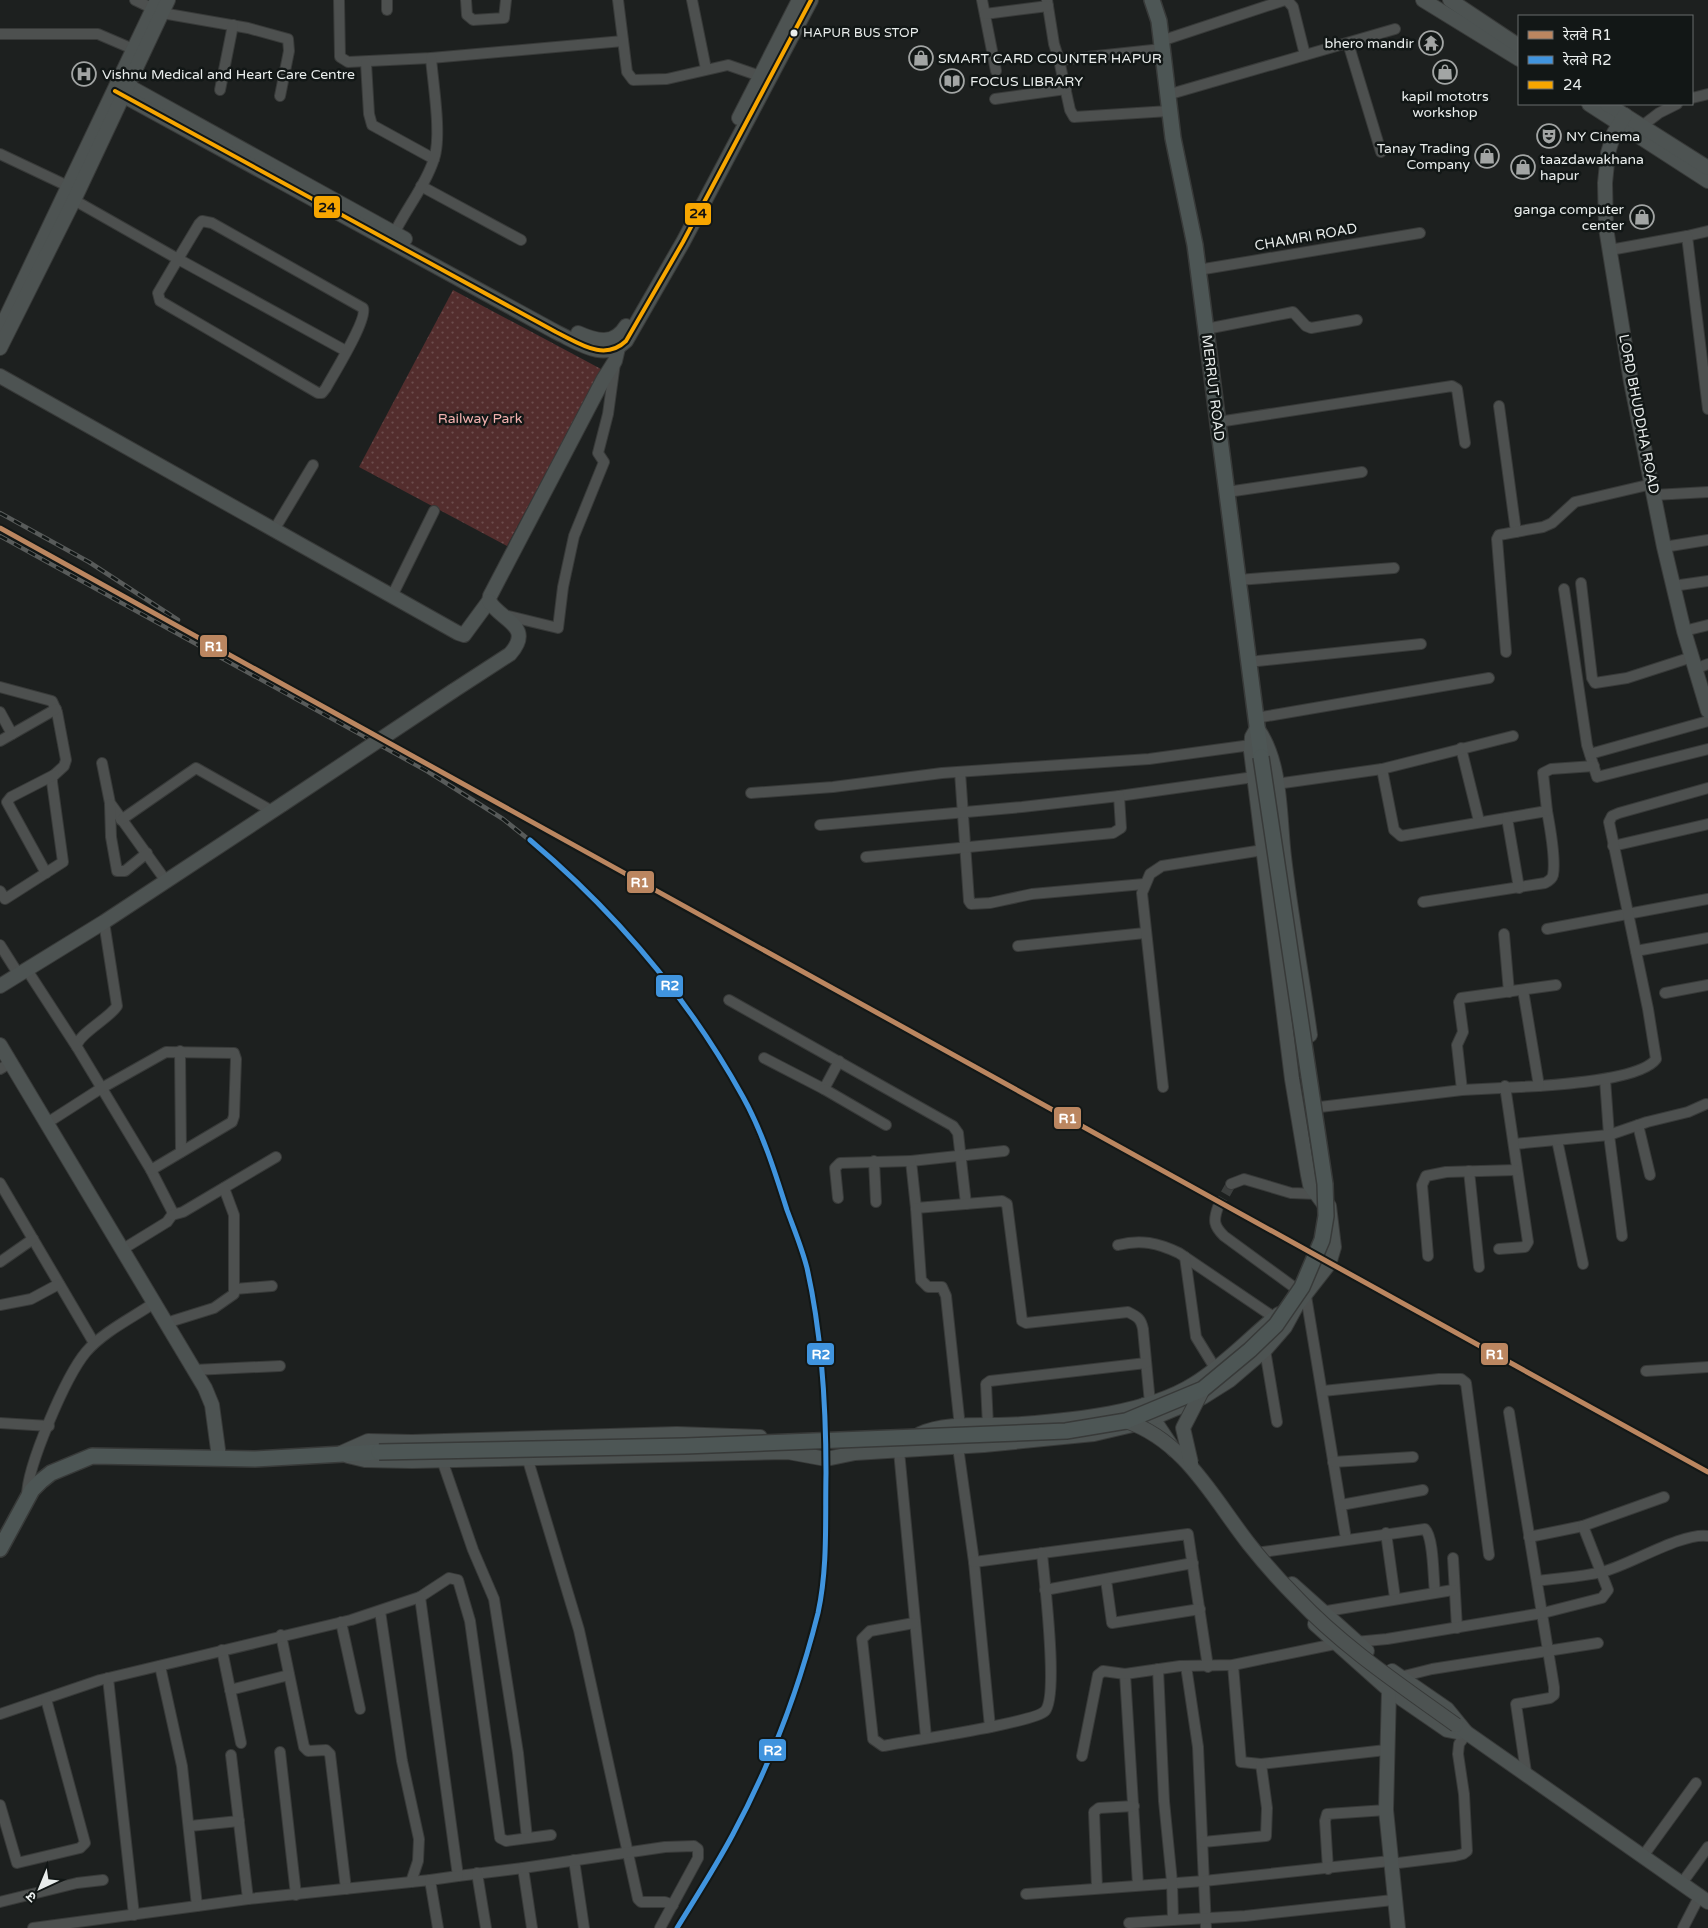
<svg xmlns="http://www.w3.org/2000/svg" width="1708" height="1928" font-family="'Varela Round','Noto Sans Devanagari',sans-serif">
	<defs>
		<pattern id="green-dots" width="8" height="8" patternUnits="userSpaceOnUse" patternTransform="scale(1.25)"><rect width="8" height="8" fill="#532d2d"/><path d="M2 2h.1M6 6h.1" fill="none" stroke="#6c4c4c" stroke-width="1.8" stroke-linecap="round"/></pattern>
	</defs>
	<rect width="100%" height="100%" fill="#1d201f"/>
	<polygon fill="url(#green-dots)" points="453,290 601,369 507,546 359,467"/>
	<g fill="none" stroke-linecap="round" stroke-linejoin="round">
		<polyline stroke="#3c3f3e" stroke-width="10" stroke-dasharray="10 5" stroke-linecap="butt" points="1218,1207 1231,1184"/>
		<g stroke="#383a39" stroke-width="12">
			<g id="street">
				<polyline points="135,0 162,13 248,28 288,39 289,51 280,96"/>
				<polyline points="339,0 340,57 348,62 431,58 623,41"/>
				<polyline points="466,0 467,15 473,20 504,18 506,0"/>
				<polyline points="618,0 627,72 633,80 667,79 728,65 760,76"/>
				<polyline points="692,0 706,69"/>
				<polyline points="982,0 996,71"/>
				<polyline points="1047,0 1054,44 1059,60 1162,49"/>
				<polyline points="1287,0 1293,7 1305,55"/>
				<polyline points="387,10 387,0"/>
				<polyline points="985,14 1048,6"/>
				<polyline points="0,34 98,34 133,49"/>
				<polyline points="1161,41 1285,0"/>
				<polyline points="1348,43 1381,152"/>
				<polyline points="1059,60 1070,110 1074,117 1169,111"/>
				<polyline points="366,63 369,114 372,125 434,159"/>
				<polyline points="220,90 233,25"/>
				<polyline points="1167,95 1395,29"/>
				<polyline points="1692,98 1708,94"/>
				<polyline points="995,99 1066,89"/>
				<polyline points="1638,129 1659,113 1677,104"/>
				<polyline points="0,154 74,189"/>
				<polyline points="421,186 521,240"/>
				<path d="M74 200 178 259 158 293 160 301 318 393H322L326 388C333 375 368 319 363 308L212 223 202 221 199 224 178 259 346 351"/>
				<polyline points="1687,236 1708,231"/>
				<path d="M392 238C404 211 425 187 434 159 442 136 433 84 431 58"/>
				<polyline points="1610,250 1687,236 1708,409"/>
				<polyline points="1198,270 1420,233"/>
				<polyline points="1206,329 1293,312 1306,326 1311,328 1357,320"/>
				<polyline points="1499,406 1516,532"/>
				<polyline points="1218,422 1452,386 1457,389 1465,443"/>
				<polyline points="1227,492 1362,472"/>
				<polyline points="1654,495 1708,492"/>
				<polyline points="274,530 313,465"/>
				<polyline points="1664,547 1708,540"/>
				<polyline points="1238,580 1394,568"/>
				<polyline points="1581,583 1592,678 1595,683 1627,678 1692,657"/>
				<polyline points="1673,586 1708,581"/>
				<polyline points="1564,589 1587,745 1597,777 1708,749"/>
				<polyline points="392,596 434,511"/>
				<polyline points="504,615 558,628 563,587 574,536 604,462 598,453 608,414 615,363"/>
				<polyline points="1684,631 1708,625"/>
				<polyline points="1506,652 1497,539 1499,535 1543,527 1552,523 1575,502 1652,484"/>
				<polyline points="1248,662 1421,644"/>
				<polyline points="1695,669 1708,664"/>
				<polyline points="0,687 52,701 57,712 66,760 64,766 52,777 52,782 63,862 5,899 0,891"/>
				<polyline points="0,712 12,734"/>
				<polyline points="1256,718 1489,678"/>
				<polyline points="0,741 56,709"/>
				<polyline points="1461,748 1479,821"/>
				<polyline points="1590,754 1708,721"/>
				<polyline points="102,763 110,803 166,881"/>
				<path d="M1382 769 1394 830 1401 836 1547 811C1550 827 1556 859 1553 875 1552 879 1549 881 1545 883L1423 902"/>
				<polyline points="960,772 969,901 971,904 990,903 1032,894 1144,884"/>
				<polyline points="1276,784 1382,769 1513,736"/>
				<polyline points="751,793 833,787 942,773 1149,759 1251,745"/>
				<polyline points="1119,796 1254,777"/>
				<polyline points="110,804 111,837 117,871 125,871 147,853"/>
				<polyline points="1547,811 1543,773 1551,769 1594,766"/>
				<polyline points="1507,818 1519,888"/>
				<polyline points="121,820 196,768 272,811"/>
				<polyline points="820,825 1022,807 1119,796 1121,828 1113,833 866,857"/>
				<polyline points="1613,846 1708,824"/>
				<polyline points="46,873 7,802 11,797 54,775"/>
				<path d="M104 922 117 1006C110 1018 76 1035 77 1047L151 1170 172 1211V1215L167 1222 123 1249"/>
				<polyline points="1547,929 1708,899"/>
				<polyline points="1504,934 1509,992"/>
				<polyline points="0,945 19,975"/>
				<polyline points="1018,946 1145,933"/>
				<polyline points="1636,951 1708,938"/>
				<polyline points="27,970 77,1047"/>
				<polyline points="1665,993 1708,985"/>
				<polyline points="729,1000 953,1126 958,1133 966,1204"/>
				<polyline points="180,1051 181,1152"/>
				<polyline points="764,1058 824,1089 839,1061"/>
				<polyline points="0,1069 10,1063"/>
				<polyline points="1605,1079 1609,1135 1622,1236"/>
				<path d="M1539 1086C1565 1084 1642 1079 1656 1059L1648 1009 1609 822 1612 816 1619 813 1708 788"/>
				<polyline points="1163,1087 1142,893 1150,874 1162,866 1263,850"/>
				<polyline points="824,1089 886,1125"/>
				<polyline points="1462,1090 1457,1045 1463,1032 1459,1002 1461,998 1556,985"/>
				<polyline points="1320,1107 1462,1090 1539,1086 1523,990"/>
				<polyline points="47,1123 100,1089 166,1052 234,1053 236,1059 234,1116 232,1122 151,1170"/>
				<polyline points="1638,1125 1650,1175"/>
				<polyline points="1557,1140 1583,1264"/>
				<polyline points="1514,1144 1609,1135 1647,1122 1688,1112 1706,1104"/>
				<path d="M1004 1151 911 1161 916 1208 1002 1201 1007 1204 1022 1321 1026 1323 1128 1312C1138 1317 1141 1319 1143 1329L1150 1403"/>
				<polyline points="874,1161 876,1202"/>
				<polyline points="1469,1171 1479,1267"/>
				<polyline points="0,1183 94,1343"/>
				<polyline points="1231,1184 1244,1179 1291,1193 1317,1194"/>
				<polyline points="838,1198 835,1168 840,1163 911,1161"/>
				<path d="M1218 1207C1213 1221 1214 1226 1224 1236L1306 1296 1346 1539"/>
				<polyline points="916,1208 921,1280 928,1287 942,1287 946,1296 960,1427"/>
				<polyline points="172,1215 183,1212 276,1157"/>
				<path d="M1118 1245C1141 1239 1158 1243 1179 1253L1275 1318"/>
				<polyline points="1499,1249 1525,1247 1528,1242 1505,1086"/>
				<polyline points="1428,1256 1422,1185 1426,1176 1446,1172 1516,1170"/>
				<polyline points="1185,1257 1196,1337 1215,1368"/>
				<polyline points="0,1262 33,1239"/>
				<polyline points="235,1289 272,1286"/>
				<polyline points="0,1305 31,1299 59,1284"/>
				<polyline points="166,1323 214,1308 234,1294 234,1215 224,1188"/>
				<polyline points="1265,1350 1277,1422"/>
				<polyline points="194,1370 280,1366"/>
				<polyline points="1646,1371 1708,1367"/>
				<polyline points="1323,1391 1439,1379 1461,1379 1466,1383 1489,1555"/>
				<polyline points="1509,1412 1554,1687 1554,1695 1550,1698 1516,1704 1526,1772"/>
				<polyline points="0,1423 49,1426"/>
				<polyline points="988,1426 986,1384 990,1381 1146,1363"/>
				<polyline points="958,1447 974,1562 990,1727"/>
				<polyline points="899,1451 926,1737"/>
				<polyline points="527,1457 579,1630 638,1899 641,1902 665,1902 673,1905"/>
				<polyline points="442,1460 473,1550 494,1599 518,1753 527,1838"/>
				<polyline points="1333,1462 1413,1457"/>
				<path d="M27 1496C27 1466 66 1376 86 1352 103 1332 132 1318 154 1303"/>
				<polyline points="1341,1505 1423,1490"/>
				<polyline points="1386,1533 1395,1598"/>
				<polyline points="1529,1537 1583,1526 1664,1497"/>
				<path d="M1263 1552 1425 1529C1434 1538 1433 1578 1435 1592"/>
				<polyline points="1453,1558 1457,1628"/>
				<polyline points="974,1562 1188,1534 1208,1667"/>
				<polyline points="1106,1580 1112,1623 1200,1609"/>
				<path d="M1537 1581C1558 1578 1581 1577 1602 1572 1630 1565 1682 1532 1708 1536"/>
				<polyline points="1045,1590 1193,1563"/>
				<polyline points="420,1597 449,1578 458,1580 470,1621 500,1838 506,1841 551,1835"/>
				<polyline points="380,1611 402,1761 419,1839 418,1861 411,1882"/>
				<polyline points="1321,1612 1453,1590"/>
				<polyline points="341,1622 360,1709"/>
				<path d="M914 1623 870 1631 862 1639 873 1739 883 1746C907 1741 1034 1723 1045 1711 1059 1696 1044 1578 1042 1553"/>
				<polyline points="281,1635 304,1747 308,1751 326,1750 330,1754 346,1889"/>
				<polyline points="1355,1642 1387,1639 1543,1613 1602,1598 1608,1590 1583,1526"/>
				<polyline points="222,1650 241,1743"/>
				<polyline points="1233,1665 1241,1762 1261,1764 1386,1750"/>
				<polyline points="160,1666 182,1766 197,1906 248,1899"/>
				<polyline points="1186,1666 1198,1747 1206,1928"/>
				<polyline points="1125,1674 1138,1885"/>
				<polyline points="1400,1677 1432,1669 1598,1643"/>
				<polyline points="108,1678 134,1915"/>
				<polyline points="230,1690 289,1675"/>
				<polyline points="0,1714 100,1680 351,1620 420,1597 458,1876 523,1868 532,1928"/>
				<polyline points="280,1752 296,1895"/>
				<polyline points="231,1755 248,1899 430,1880 438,1928"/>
				<polyline points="1082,1756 1098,1675 1103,1671 1125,1674 1180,1666 1233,1665 1335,1644"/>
				<polyline points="0,1805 17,1863 80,1848 85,1843 46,1699"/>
				<polyline points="190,1826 239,1821"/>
				<polyline points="1203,1842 1266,1836 1267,1808 1261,1764"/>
				<polyline points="1643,1856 1696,1783"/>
				<polyline points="574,1860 584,1928"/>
				<polyline points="1390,1864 1455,1856 1463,1854 1467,1851 1464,1794 1458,1754 1459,1744 1467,1733"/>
				<polyline points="523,1868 665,1847 694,1846 698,1849 698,1858 660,1928"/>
				<polyline points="1328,1869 1325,1821 1327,1814 1386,1810"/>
				<polyline points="477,1873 486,1928"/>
				<polyline points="430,1880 458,1876"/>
				<polyline points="1682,1883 1708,1847"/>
				<polyline points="1097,1888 1094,1812 1099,1808 1134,1806"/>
				<polyline points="1026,1894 1204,1881 1390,1861"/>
				<polyline points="0,1902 77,1883 103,1880"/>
				<polyline points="1173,1920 1245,1916 1393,1900"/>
				<polyline points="1129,1923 1173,1920 1172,1882 1164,1801 1158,1669"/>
				<polyline points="33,1928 197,1906"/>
				<polyline points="1683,1928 1700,1895"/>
			</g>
		</g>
		<g stroke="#383a39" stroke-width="16">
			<g id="secondary">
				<polyline points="1423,0 1519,59"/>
				<polyline points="1450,0 1519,46"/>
				<polyline points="119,81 405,239"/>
				<path d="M115 91 556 332C579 343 604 362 626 341L683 242 811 0"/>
				<polyline points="1589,104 1708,181"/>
				<polyline points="1607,104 1708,168"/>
				<polyline points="1625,115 1614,133 1608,153 1605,183 1606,228 1631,382 1664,547 1684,631 1708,711"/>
				<polyline points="739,118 799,0"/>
				<polyline points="0,330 157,0"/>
				<path d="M578 333C596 341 614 346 626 326"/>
				<polyline points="0,348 74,200 168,0"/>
				<polyline points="0,376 458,633 464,635 489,601 490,596 603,380 615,361 618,348"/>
				<path d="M453 691 510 654C535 626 500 620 489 601"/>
				<polyline points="0,986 104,922 283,804"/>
				<path d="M1310 1035C1302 976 1291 917 1284 857 1279 815 1282 763 1257 728L1252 737 1251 751 1292 1079 1308 1175 1310 1185 1329 1211"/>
				<polyline points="0,1045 205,1388 212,1405 219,1457"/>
				<polyline points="1144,1405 1174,1450"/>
				<path d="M920 1434C947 1421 991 1427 1022 1424 1074 1420 1148 1413 1194 1384 1225 1365 1250 1337 1279 1314"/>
				<polyline points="341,1453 368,1441 412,1442 677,1434 760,1437"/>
				<polyline points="348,1456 365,1460 412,1461 788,1452 826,1459 855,1453 984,1445 1094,1434 1141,1423 1203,1397 1230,1380 1265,1350 1285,1327 1297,1305 1329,1264 1334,1247 1329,1206"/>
				<polyline points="1292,1584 1367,1651"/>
				<polyline points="1315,1624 1389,1690 1447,1730 1457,1732 1465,1731 1447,1709 1392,1671"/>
				<polyline points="1389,1690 1386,1810 1398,1928"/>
				<polyline points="1457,1726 1708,1902"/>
			</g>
		</g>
		<g stroke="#383a39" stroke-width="18">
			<g id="primary">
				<polyline points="1152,0 1159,21 1173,138 1195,245 1261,757"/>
				<polyline points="0,1549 32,1490 41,1481 51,1473 92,1456 255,1459 379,1452"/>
			</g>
		</g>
		<use href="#street" stroke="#4d504f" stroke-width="10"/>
		<use href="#secondary" stroke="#4d5352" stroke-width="14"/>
		<use href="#primary" stroke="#4d5655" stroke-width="15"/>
		<g stroke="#585b5a" stroke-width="4.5">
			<g id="rail">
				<polyline points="0,513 89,562 178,620"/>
				<polyline points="0,536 427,771 503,819 553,859 586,889 626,933 691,1012 744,1099 777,1179 806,1266 819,1338 826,1412 826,1553 818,1611 792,1701 769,1757 733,1834 677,1928"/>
			</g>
		</g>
		<use href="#rail" stroke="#121716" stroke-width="2.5" stroke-dasharray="8" stroke-linecap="butt"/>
		<g stroke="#383a39" stroke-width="16" stroke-linecap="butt">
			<g id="secondary-bridge">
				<polyline points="283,804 453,691"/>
				<path d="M1126 1421C1185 1441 1213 1498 1249 1544 1264 1563 1280 1581 1297 1598 1343 1647 1402 1686 1456 1725"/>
				<polyline points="1191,1463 1183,1428 1203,1389"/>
			</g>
		</g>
		<g stroke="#383a39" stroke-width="18" stroke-linecap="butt">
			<polyline id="primary-bridge" points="379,1452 685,1446 1066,1431 1126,1421 1203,1389 1250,1350 1276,1325 1302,1287 1322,1240 1326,1216 1325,1184 1261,757"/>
		</g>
		<use href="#secondary-bridge" stroke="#4d5352" stroke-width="14"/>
		<use href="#primary-bridge" stroke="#4d5655" stroke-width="15"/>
		<g stroke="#121716" stroke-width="8">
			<path id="bus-1" d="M115 91 556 332C579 343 604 362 626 341L683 242 811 0"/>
		</g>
		<use href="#bus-1" stroke="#f7a600" stroke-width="4"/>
		<g stroke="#121716" stroke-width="9">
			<polyline id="rail-1" points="0,528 1708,1472"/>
		</g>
		<g stroke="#121716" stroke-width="9">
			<path id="rail-2" d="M530 840C615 912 689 999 743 1097 762 1131 775 1172 787 1210 794 1229 802 1248 807 1268 822 1335 826 1404 826 1473 825 1519 828 1567 818 1613 799 1689 770 1765 733 1834 716 1866 696 1897 677 1928"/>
		</g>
		<use href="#rail-1" stroke="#bb8660" stroke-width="5"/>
		<use href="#rail-2" stroke="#4094de" stroke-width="5"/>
	</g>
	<defs>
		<g id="temple-ring" transform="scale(1.25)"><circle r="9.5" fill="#121716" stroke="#a2a5a4" stroke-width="1.5"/><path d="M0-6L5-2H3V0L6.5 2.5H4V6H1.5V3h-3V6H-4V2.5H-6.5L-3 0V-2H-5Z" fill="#a2a5a4"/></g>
		<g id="shop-ring" transform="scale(1.25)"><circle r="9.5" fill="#121716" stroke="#a2a5a4" stroke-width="1.5"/><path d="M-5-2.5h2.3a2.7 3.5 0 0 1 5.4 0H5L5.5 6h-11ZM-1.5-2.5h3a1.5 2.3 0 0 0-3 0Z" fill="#a2a5a4"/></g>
		<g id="hospital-ring" transform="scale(1.25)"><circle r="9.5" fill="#121716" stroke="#a2a5a4" stroke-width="1.5"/><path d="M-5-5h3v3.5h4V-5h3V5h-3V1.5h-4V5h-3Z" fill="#a2a5a4"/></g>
		<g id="library-ring" transform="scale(1.25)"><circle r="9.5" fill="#121716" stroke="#a2a5a4" stroke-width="1.5"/><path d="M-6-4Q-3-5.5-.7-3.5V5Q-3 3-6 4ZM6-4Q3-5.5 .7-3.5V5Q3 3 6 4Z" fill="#a2a5a4"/></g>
		<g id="theatre-ring" transform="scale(1.25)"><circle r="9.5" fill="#121716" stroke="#a2a5a4" stroke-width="1.5"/><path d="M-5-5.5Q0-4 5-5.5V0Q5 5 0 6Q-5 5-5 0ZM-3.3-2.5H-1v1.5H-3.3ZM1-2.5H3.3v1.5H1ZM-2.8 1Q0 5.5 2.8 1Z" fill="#a2a5a4"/></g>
	</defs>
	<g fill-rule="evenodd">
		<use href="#temple-ring" x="1431" y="43"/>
		<use href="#shop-ring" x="921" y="58"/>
		<use href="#shop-ring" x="1445" y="72"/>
		<use href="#hospital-ring" x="84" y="74"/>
		<use href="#library-ring" x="952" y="81"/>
		<use href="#theatre-ring" x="1549" y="136"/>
		<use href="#shop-ring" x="1487" y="156"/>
		<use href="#shop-ring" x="1523" y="167"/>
		<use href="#shop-ring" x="1642" y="217"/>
	</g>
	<circle fill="#e9edec" stroke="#121716" stroke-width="2" cx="794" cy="33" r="4.5"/>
	<g text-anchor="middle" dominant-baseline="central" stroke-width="5" stroke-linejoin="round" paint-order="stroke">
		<g font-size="13" fill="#e9edec" stroke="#121716" text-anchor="start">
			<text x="803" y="33">HAPUR BUS STOP</text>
		</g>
		<g font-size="14" fill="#e9edec" stroke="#121716" text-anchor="start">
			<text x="1414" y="43" text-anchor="end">bhero mandir</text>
			<text x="938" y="58">SMART CARD COUNTER HAPUR</text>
			<text x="102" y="74">Vishnu Medical and Heart Care Centre</text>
			<text x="970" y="81">FOCUS LIBRARY</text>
			<text x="1445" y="96" text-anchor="middle">kapil mototrs<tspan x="1445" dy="16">workshop</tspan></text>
			<text x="1566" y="136">NY Cinema</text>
			<text x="1470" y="148" text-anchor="end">Tanay Trading<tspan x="1470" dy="16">Company</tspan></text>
			<text x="1540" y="159">taazdawakhana<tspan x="1540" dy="16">hapur</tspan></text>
			<text x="1624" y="209" text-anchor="end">ganga computer<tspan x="1624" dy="16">center</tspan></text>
		</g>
		<g font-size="14" fill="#e9edec" stroke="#121716">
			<text transform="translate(1306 237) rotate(-10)">CHAMRI ROAD</text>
			<text transform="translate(1213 388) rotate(83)">MERRUT ROAD</text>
			<text transform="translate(1639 414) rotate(79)">LORD BHUDDHA ROAD</text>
		</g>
		<g font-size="14" fill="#f3b1af" stroke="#121716">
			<text x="480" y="418">Railway Park</text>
		</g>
	</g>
	<g stroke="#121716" stroke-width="2">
		<rect x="313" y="195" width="28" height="24" rx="5" fill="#f7a600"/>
		<rect x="684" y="202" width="28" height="24" rx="5" fill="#f7a600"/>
		<rect x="199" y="634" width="29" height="24" rx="5" fill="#bb8660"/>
		<rect x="626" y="870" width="29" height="24" rx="5" fill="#bb8660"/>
		<rect x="655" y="974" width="29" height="24" rx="5" fill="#4094de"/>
		<rect x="1053" y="1106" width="29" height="24" rx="5" fill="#bb8660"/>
		<rect x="1480" y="1342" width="29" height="24" rx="5" fill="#bb8660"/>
		<rect x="806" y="1342" width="29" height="24" rx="5" fill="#4094de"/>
		<rect x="758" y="1738" width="29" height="24" rx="5" fill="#4094de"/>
	</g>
	<g font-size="14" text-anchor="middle" font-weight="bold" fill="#fff">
		<text x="214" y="651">R1</text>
		<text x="640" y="887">R1</text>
		<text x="670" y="990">R2</text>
		<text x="1068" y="1123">R1</text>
		<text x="1495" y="1359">R1</text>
		<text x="821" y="1359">R2</text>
		<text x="773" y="1755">R2</text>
	</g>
	<g font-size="14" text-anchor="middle" font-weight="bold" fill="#111">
		<text x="327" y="212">24</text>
		<text x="698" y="218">24</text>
	</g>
	<rect x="1518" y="15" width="175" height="90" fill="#121716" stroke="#686d6c"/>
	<rect x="1528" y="31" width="25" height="8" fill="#bb8660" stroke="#686d6c"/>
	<text x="1563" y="40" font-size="15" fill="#e9edec">रेलवे R1</text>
	<rect x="1528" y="56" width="25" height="8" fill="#4094de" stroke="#686d6c"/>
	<text x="1563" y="65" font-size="15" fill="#e9edec">रेलवे R2</text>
	<rect x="1528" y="81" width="25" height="8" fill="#f7a600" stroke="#686d6c"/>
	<text x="1563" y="90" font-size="15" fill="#e9edec">24</text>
	<g transform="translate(40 1888) rotate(224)" stroke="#121716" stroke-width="4" paint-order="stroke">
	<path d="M0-4L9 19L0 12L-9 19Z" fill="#e9edec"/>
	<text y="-8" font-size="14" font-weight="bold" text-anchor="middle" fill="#e9edec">उ</text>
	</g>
</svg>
